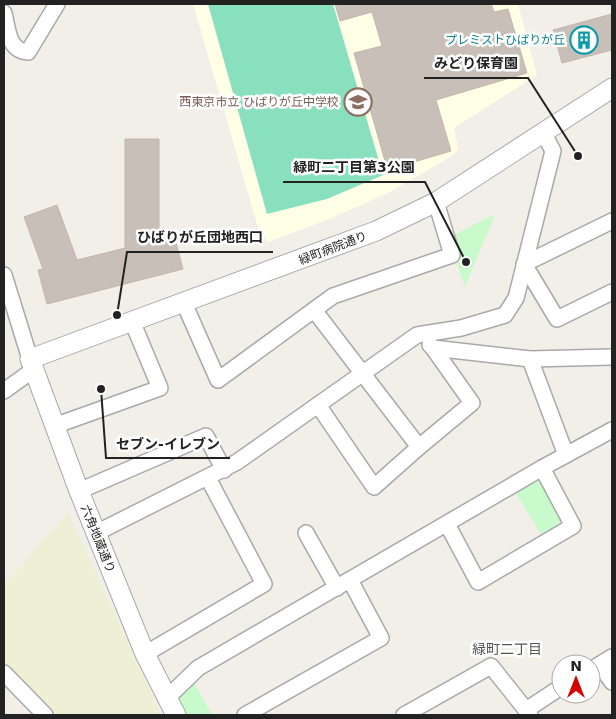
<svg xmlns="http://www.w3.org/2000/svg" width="616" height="719" font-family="'DejaVu Sans','Noto Sans JP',sans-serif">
	<rect width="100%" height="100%" fill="#f2efe9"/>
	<polygon fill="#ffffe5" points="193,4 518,4 537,75 454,128 458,149 452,156 388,193 327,220 268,242 258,227"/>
	<polygon fill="#eef0d5" points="68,513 161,715 55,715 4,662 4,584"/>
	<g fill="#c8facc">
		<polygon points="495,214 465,287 448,238"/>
		<polygon points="541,474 568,525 543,537 514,490"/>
		<polygon points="191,678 212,715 184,715 169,691"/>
	</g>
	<polygon fill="#88e0be" points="208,4 333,4 383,175 327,199 267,214"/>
	<g fill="#c7bfb8" stroke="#c4b6ab">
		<polygon points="335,4 491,4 494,12 508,9 527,73 436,100 451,151 394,168 385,161 354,53 382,46 372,12 340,21"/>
		<polygon points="612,14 612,50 562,63 553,30"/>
		<polygon points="125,139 159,139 159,239 174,235 183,269 47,304 38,270 43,269 24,217 57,205 77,260 125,248"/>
	</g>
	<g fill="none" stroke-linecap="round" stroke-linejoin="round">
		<g stroke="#a9a9a9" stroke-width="18">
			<g id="minor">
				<path d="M4 13C8 29 8 51 28 52L57 4"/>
				<polyline points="612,221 524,264 557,319 612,292"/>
				<polyline points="4,275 30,359"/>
				<polyline points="184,303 218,380 333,296 452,255 436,202"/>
				<polyline points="314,310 419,447 472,403 433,348"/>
				<polyline points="430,345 433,348 530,359 612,357"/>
				<polyline points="530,359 566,455"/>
				<polyline points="4,391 33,370"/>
				<polyline points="318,405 374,487 419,447"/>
				<polyline points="54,426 160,388 132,321"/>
				<polyline points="79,491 206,436 224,470"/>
				<polyline points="447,524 478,582 573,526 542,468"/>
				<polyline points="96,533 237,462 417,335 461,328 505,315 516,298 553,151 543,132"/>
				<polyline points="306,533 337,588"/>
				<polyline points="145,654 264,584 208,478"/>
				<polyline points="600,665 612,682"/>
				<polyline points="591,670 612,657"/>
				<polyline points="4,673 45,715"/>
				<polyline points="166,699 198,668 542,468 612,430"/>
				<polyline points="526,710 561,687"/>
				<polyline points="245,715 381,638 350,580"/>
				<polyline points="404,715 491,666 530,715"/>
			</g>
		</g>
		<g stroke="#a9a9a9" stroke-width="21">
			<polyline id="tertiary" points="176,715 145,654 79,491 30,359 376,231 436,202 612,88"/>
		</g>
		<use href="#minor" stroke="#fff" stroke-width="15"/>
		<use href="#tertiary" stroke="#fff" stroke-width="19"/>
	</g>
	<defs>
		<g id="building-ring" transform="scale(1.4375)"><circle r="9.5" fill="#fff" stroke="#0f9aa8" stroke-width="1.5"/><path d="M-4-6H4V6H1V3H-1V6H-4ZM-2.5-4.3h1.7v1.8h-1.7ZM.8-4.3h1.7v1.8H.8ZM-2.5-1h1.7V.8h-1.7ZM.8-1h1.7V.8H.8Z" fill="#0f9aa8"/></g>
		<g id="school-ring" transform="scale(1.4375)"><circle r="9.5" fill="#fff" stroke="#8d6e63" stroke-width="1.5"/><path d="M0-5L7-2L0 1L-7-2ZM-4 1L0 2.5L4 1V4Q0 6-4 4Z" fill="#8d6e63"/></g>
	</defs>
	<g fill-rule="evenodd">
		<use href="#building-ring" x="584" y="40"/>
		<use href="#school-ring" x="358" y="102"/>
	</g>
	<g text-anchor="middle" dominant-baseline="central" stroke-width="5" stroke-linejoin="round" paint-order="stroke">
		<g font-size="12" fill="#0d838f" stroke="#fff" text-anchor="end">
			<text x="565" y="40">プレミストひばりが丘</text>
		</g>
		<g font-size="12" fill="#785e54" stroke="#fff" text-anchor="end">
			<text x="339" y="102">西東京市立 ひばりが丘中学校</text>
		</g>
		<g font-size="12" fill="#222" stroke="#fff">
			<text transform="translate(333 248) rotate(-21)">緑町病院通り</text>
			<text transform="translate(98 539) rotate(68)">六角地蔵通り</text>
		</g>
		<g font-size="14" fill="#555" stroke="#fff">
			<text x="507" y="649">緑町二丁目</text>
		</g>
	</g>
	<path fill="none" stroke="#222" stroke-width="2" d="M578 156L528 78H424M466 262L425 182H283M117 315L127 252H273M101 389L106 458H230"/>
	<g fill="#222" stroke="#fff" stroke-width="2">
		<circle cx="578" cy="156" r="5"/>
		<circle cx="466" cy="262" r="5"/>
		<circle cx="117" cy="315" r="5"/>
		<circle cx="101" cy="389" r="5"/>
	</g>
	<g font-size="14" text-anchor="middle" font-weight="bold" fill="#222" stroke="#fff" stroke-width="5" stroke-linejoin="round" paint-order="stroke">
		<text x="476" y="68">みどり保育園</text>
		<text x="354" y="172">緑町二丁目第3公園</text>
		<text x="200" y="242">ひばりが丘団地西口</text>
		<text x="168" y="449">セブン-イレブン</text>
	</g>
	<rect width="616" height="719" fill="none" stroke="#222222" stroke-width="10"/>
	<g transform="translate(576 679)"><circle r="24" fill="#ffffff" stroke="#a7a7a7"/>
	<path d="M0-4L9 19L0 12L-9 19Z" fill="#d40000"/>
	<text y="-8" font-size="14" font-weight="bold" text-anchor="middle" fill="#222222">N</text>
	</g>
</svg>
